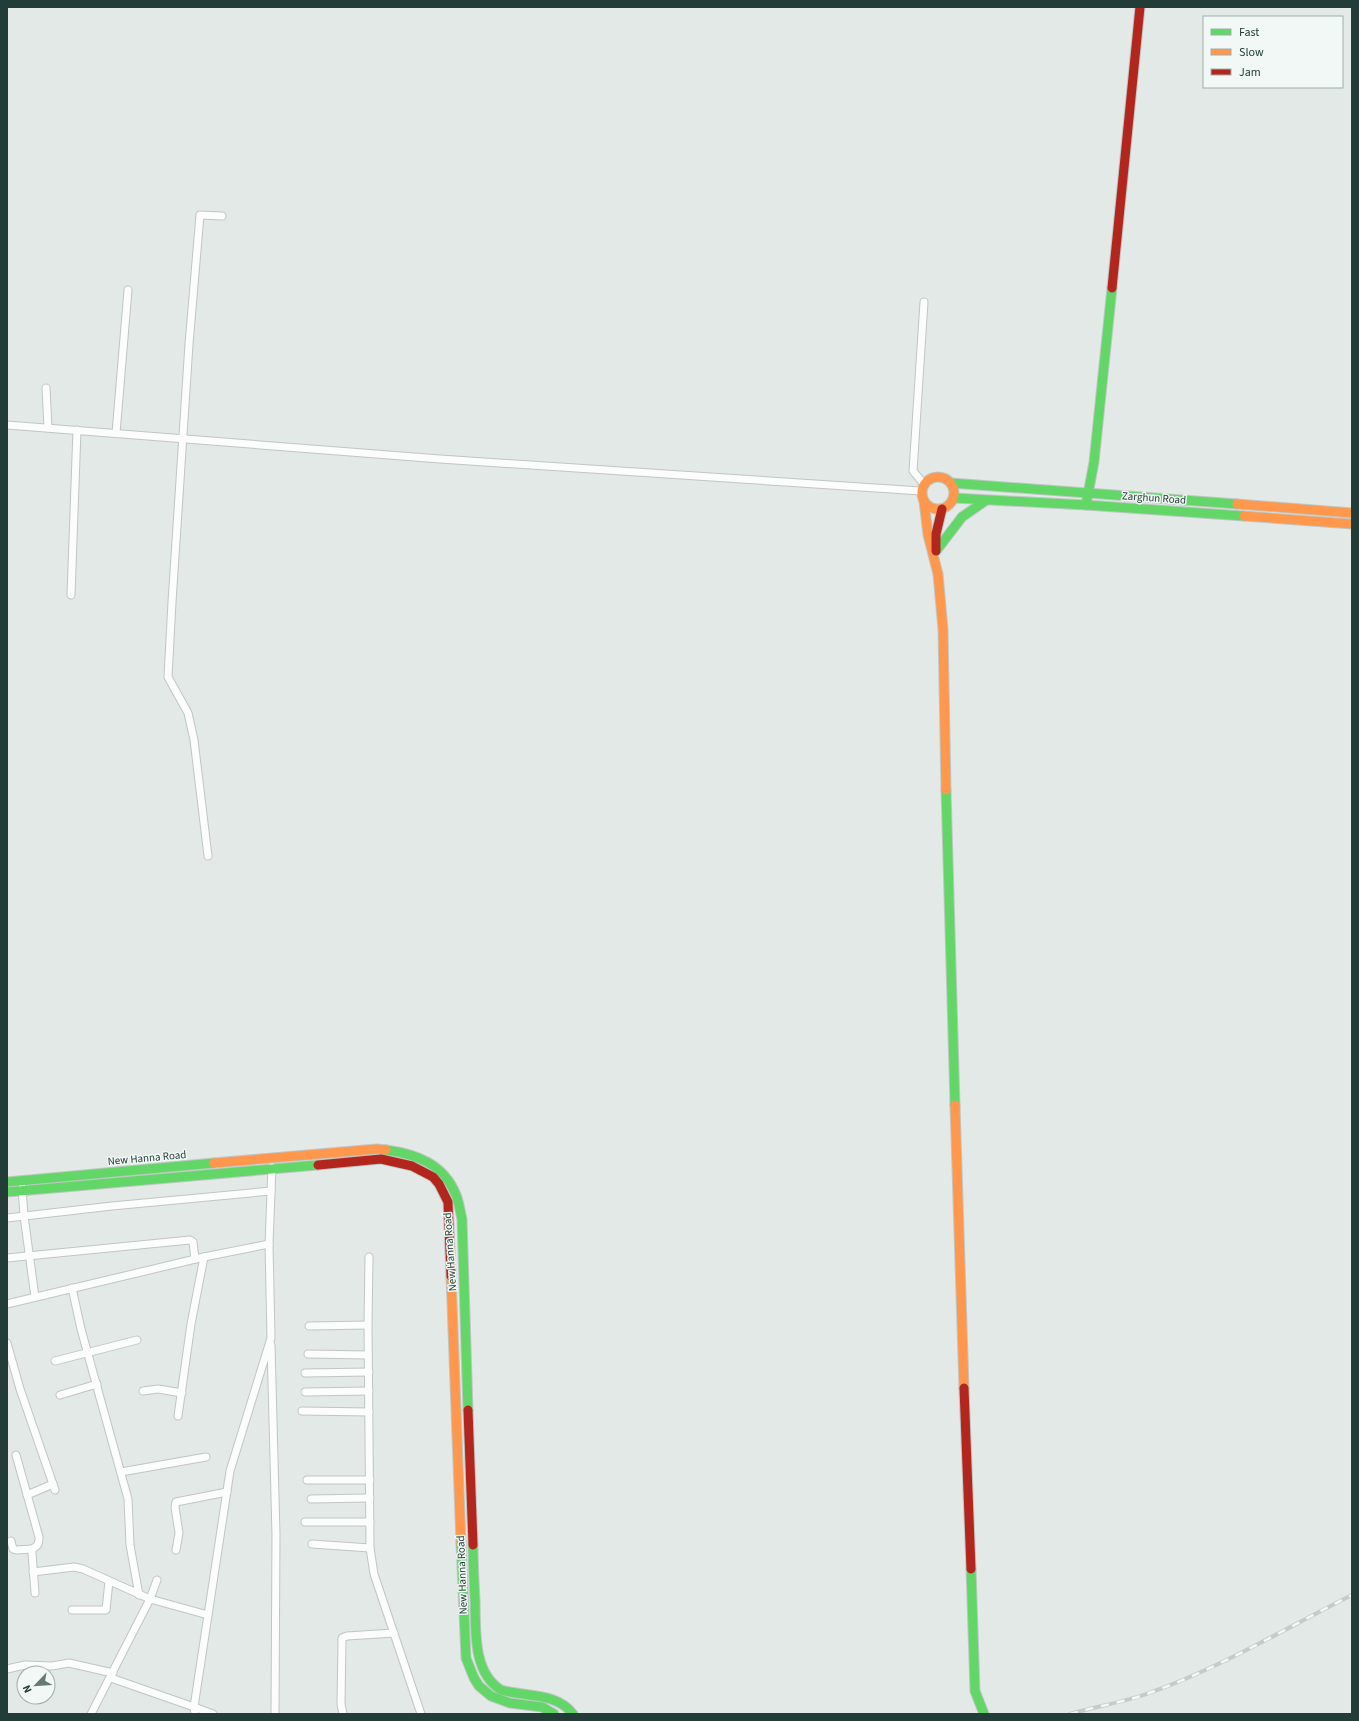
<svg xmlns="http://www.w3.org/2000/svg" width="1359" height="1721" font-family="'Source Sans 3',sans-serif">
	<rect width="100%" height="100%" fill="#e3e9e7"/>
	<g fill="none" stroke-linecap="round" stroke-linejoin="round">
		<g stroke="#c0c6c4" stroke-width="9">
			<g id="street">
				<polyline points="46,388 48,428"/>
				<polyline points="7,425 440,459 921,491"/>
				<polyline points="116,433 128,290"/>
				<polyline points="924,484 913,471 924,302"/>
				<polyline points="71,595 77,430"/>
				<polyline points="208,856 194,740 188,713 168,677 172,602 189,344 200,215 222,216"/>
				<polyline points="22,1188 24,1216 35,1297"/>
				<polyline points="7,1218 112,1206 271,1191"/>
				<polyline points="369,1257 368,1325 370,1548 374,1574 421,1714"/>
				<polyline points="7,1258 190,1240 193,1242 195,1259"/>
				<polyline points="72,1288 81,1329 128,1499 130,1545 139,1595"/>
				<polyline points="7,1304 204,1257 269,1244"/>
				<polyline points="309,1326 368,1325"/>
				<polyline points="7,1343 20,1389 55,1490"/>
				<polyline points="271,1345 276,1535 275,1714"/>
				<polyline points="308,1354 368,1355"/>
				<polyline points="55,1361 137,1340"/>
				<polyline points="305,1373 369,1372"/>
				<polyline points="143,1391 158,1389 182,1393"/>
				<polyline points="305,1392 369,1391"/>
				<polyline points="60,1395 97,1384"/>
				<polyline points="302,1411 369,1412"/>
				<polyline points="178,1416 191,1324 204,1257"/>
				<path d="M16 1455 39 1537C39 1544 38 1546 32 1549V1553L35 1593"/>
				<polyline points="121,1472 206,1457"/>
				<polyline points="307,1480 370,1480"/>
				<polyline points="27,1495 53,1484"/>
				<polyline points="311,1499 370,1498"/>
				<polyline points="305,1522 370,1522"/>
				<polyline points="11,1541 13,1549 16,1550 32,1549"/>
				<polyline points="312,1544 370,1548"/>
				<polyline points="176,1550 179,1533 175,1507 176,1502 227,1492"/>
				<polyline points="33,1572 74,1567 83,1569 150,1599 208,1615"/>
				<polyline points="72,1610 106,1610 109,1581"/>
				<polyline points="7,1669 25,1665 52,1666 69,1663 113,1673"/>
				<polyline points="111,1678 194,1707 195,1714"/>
				<polyline points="91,1714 150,1599 157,1580"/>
				<polyline points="213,1714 194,1707 230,1471 271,1338 269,1244 272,1167"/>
				<polyline points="343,1714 341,1704 342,1638 347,1636 394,1633"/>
			</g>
		</g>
		<g stroke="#bfc7c4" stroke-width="11">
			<g id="fast">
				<polyline points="951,483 1237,504"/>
				<polyline points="954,498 1086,505 1244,516"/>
				<polyline points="1086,505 1094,462 1112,288"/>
				<polyline points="936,551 962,517 985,501"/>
				<polyline points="946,790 955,1105"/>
				<path d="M386 1150C416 1154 444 1164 456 1195 459 1202 460 1211 462 1219L468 1410"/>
				<polyline points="7,1182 214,1163"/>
				<polyline points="7,1192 318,1165"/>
				<polyline points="461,1543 466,1658 474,1678 479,1686 491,1696 510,1703 542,1707 554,1714"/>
				<path d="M473 1545C473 1563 474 1581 475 1600 476 1629 472 1672 501 1690 525 1697 556 1692 573 1714"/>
				<polyline points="971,1569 975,1691 984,1714"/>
			</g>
		</g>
		<g stroke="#bfc7c4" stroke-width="11">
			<g id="slow">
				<circle cx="938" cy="493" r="16"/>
				<polyline points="924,501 928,535 938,574 943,629 946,790"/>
				<polyline points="1237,504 1352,513"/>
				<polyline points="1244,516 1352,524"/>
				<polyline points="955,1105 964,1388"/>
				<polyline points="214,1163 377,1149 386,1150"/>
				<polyline points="451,1276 461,1543"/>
			</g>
		</g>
		<g stroke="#bfc7c4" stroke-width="11">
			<g id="jam">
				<polyline points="1112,288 1140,7"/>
				<polyline points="936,551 936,534 942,509"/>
				<polyline points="318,1165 381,1159 412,1166 433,1177 439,1184 448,1202 451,1276"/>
				<polyline points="964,1388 971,1569"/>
				<polyline points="468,1410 473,1545"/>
			</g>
		</g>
		<use href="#street" stroke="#fbfcfb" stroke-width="7"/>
		<use href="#fast" stroke="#63d668" stroke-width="9"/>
		<use href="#slow" stroke="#ff974d" stroke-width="9"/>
		<use href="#jam" stroke="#b3261e" stroke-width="9"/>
		<g stroke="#c7caca" stroke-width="4">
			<path id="rail" d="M1070 1714C1097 1706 1126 1702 1152 1692 1222 1667 1286 1628 1352 1595"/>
		</g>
		<use href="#rail" stroke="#f2f8f5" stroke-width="2.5" stroke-dasharray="8" stroke-linecap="butt"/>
	</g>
	<g text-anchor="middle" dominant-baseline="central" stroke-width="3" stroke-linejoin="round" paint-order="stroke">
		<g font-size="11" fill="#223c37" stroke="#f2f8f5">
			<text transform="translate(1154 498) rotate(4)">Zarghun Road</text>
			<text transform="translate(147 1158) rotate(-5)">New Hanna Road</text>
			<text transform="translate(450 1252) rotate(-94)">New Hanna Road</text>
			<text transform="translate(462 1575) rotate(-92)">New Hanna Road</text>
		</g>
	</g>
	<rect width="1359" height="1721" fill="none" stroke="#223c37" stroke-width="16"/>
	<rect x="1203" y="16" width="140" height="72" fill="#f2f8f5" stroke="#9fada9"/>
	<rect x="1211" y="29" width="20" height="6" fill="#63d668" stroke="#9fada9"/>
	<text x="1239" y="36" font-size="12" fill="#223c37">Fast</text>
	<rect x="1211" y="49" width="20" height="6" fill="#ff974d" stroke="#9fada9"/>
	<text x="1239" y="56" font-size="12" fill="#223c37">Slow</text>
	<rect x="1211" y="69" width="20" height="6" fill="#b3261e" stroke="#9fada9"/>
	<text x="1239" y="76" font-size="12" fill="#223c37">Jam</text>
	<g transform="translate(36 1685) rotate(245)"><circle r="19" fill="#f2f8f5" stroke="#9fada9"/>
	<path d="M0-3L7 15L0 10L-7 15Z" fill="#667975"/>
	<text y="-6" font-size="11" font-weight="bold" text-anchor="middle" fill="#223c37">N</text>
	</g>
</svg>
